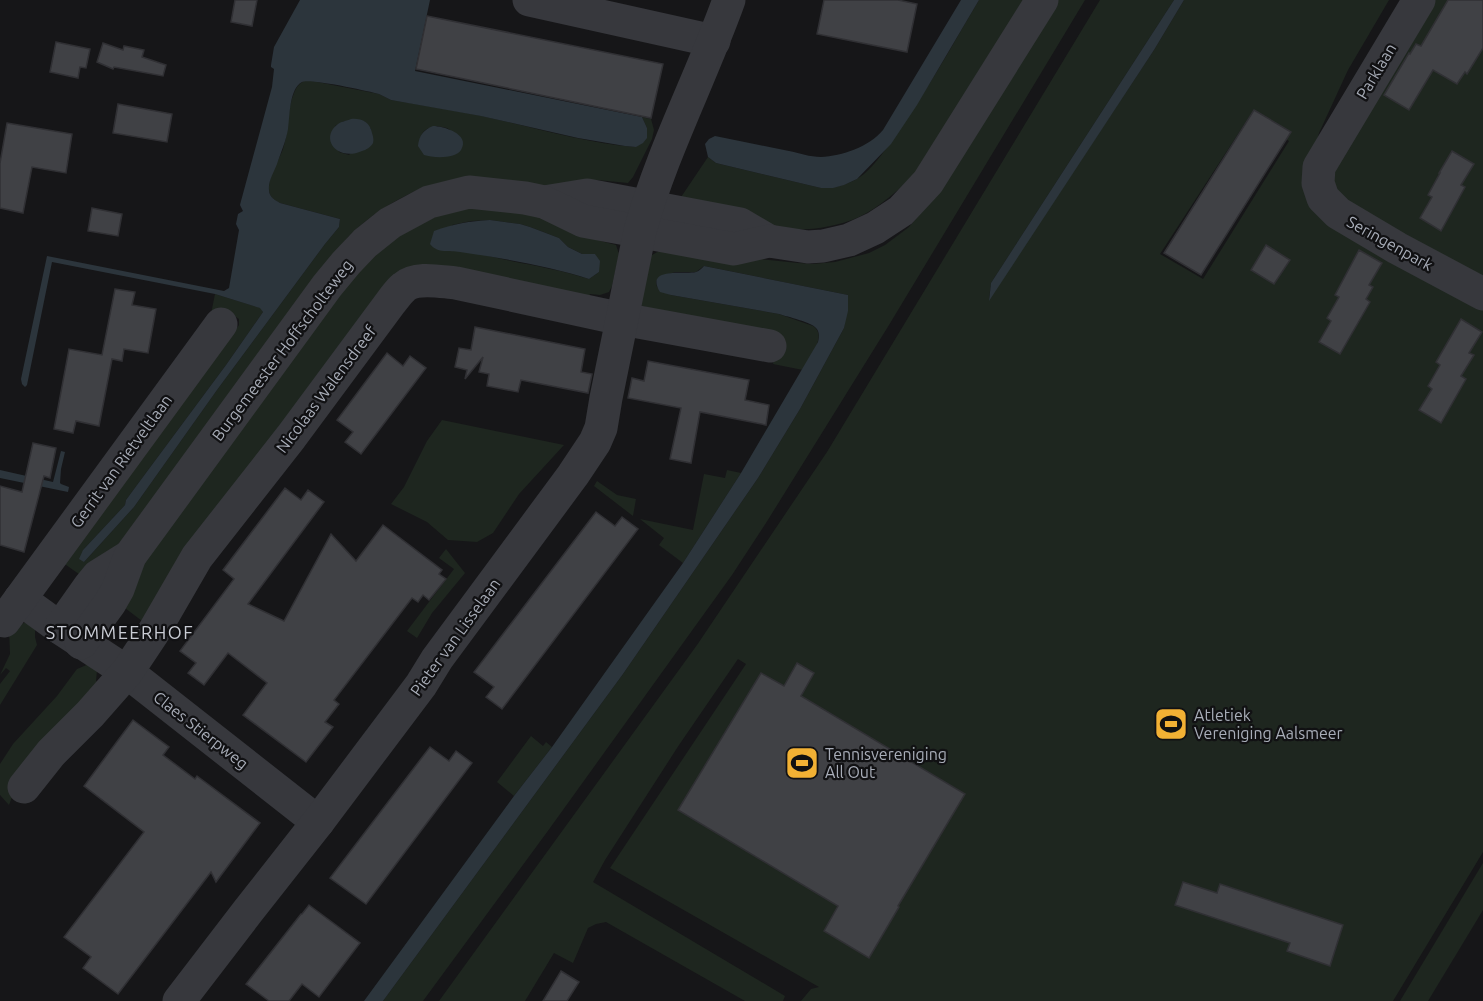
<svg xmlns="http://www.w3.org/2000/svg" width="1483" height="1001" font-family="Ubuntu,sans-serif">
	<rect width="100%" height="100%" fill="#161618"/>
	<g fill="#1e261f" fill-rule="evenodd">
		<path d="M979 0H1026L914 175C897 191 880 207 859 217 834 228 803 232 777 228 763 225 749 221 736 217 716 213 697 208 677 203L708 157 716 163 821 188C837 188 851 184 864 174 878 162 888 145 899 130 928 89 953 44 979 0Z"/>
		<path d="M1054 0H1085L889 325 766 523 732 575 550 828 423 1001H383L623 674 758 478 800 409 844 328 848 295 704 266 696 272H675L658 278 656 282 657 287 671 295 779 314 813 326C828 336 809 358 803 370L773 364 778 339 642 306 639 300 645 259 668 246 723 255 798 263 813 264 835 262 869 253 885 245 909 227 928 204Z"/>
		<path d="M1100 0H1174L991 283 989 299 1154 50 1184 0H1389L1348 70 1319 133 1309 173 1483 307V852L1393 1001H801L811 989 819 987 610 868 746 664 738 659 679 745 605 860 593 882 785 996 783 1001H745L606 922 596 924 588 928 573 963 554 953 525 1001H439L697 645 827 452ZM1253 111 1254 119 1289 141 1203 279 1160 254Z"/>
		<polygon points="1423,0 1483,0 1483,282 1349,209 1337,191 1331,172"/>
		<path d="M307 80 379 94 391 100C422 105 452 110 482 116 533 127 584 143 636 147L647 128 642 117 651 119 654 130 652 139 633 177 628 183 597 180 595 189 422 188C394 200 370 215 348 237L122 540 86 579 59 560 239 325V319C230 312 221 313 211 314L215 294 261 308 263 312 226 365 137 485 126 500 125 505 83 550 84 562 134 507 217 390 325 244 339 227 340 219 280 203C274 200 269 197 269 189 268 176 278 162 283 149 289 131 287 109 294 93 297 86 300 82 307 80ZM344 121H364L371 129 349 155 339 152 335 126ZM437 126 447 128 458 135 419 142C423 130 424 129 437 126Z"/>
		<path d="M517 207 586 237 616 245 619 254 612 286 609 292 600 295 590 294 588 302 428 270 146 624 117 602 146 552 374 248 453 208ZM490 220 520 224 530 227 559 238 568 247 582 254H595L599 272 589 279C564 271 537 266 511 261 493 257 463 249 446 251L452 225 471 221Z"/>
		<polygon points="442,420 564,445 519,494 493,533 477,542 448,540 427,522 391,504 404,487 427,441"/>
		<polygon points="727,470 741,473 683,563 659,545 664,538 640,519 693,530 704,474 725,478"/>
		<polygon points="597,481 617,495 636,499 633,516 594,486"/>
		<polygon points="446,549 465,573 432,613 417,638 407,631 454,569 439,558"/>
		<polygon points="30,621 35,624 35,637 37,645 0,705 0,684 10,671 6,668 0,675 10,654 9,628"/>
		<polygon points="89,664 97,670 96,681 101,685 20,776 9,805 0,795 0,764 13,744 57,696 77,669"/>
		<polygon points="531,736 543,746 546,742 552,747 514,796 497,782"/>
		<polygon points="1483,863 1483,910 1428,1001 1400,1001"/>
	</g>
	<g fill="#2c353c">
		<path d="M300 0H430L415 71 642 117 647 128V138L643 143 636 147 625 146 578 138 481 116 391 100C387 98 383 96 379 94 368 91 309 78 302 82 289 89 290 116 288 129 286 141 281 152 277 164 274 172 268 181 269 190 269 197 275 200 280 203L340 219 339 227 325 244 217 390 134 507 84 562 79 559 83 550 125 505 126 500 137 485 226 365 263 312 260 308 215 294 52 262 27 385 25 387 22 384 21 379 47 256 224 291 229 288 239 230 236 224 238 214 243 211 240 205 241 201 272 87 274 69 271 67V65L274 47Z"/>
		<path d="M961 0H979L917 105 891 144 857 179 844 185 833 188H821L716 163 708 157 705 144 709 139 715 136C740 141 764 146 789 151 799 153 810 157 821 157 842 156 869 147 883 130Z"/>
		<polygon points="1174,0 1184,0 1154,50 989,301 991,283"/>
		<path d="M351 119C361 118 370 122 372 133 373 136 374 140 373 143 371 147 366 150 362 151 337 162 319 138 338 124 342 121 346 121 351 119Z"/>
		<path d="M433 126C443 126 471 134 461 150 456 159 433 158 424 155L418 146C419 136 423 130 433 126Z"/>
		<path d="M490 220 520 224 530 227 559 238 568 247 582 254H595L600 261 599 272 589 279C550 266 501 258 460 252 449 250 438 254 430 244L434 231C453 224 470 221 490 220Z"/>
		<path d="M704 266 848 295V311L844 328 800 409 758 478 623 674 383 1001H364L514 796 552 747 683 563 741 473 818 342C819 338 820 332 816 328 811 322 788 317 779 314L671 295 660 292C644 266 686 275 696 272 699 271 702 268 704 266Z"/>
		<polygon points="61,451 65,452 61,469 60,483 61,484 69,487 68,492 0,478 0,470 53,482"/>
	</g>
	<g fill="#404145" stroke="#303034" stroke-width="1.5">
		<polygon points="235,0 257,0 252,26 231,22"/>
		<polygon points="824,0 898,0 917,4 907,52 817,34"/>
		<polygon points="1448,0 1483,0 1483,48 1467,74 1465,72 1457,84 1433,70 1409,110 1384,95 1409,53 1410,54 1416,44 1421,46"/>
		<polygon points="427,16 663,64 651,118 416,69"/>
		<polygon points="56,42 90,49 86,68 80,67 78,78 50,72"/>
		<polygon points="103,43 123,50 124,46 144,50 142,57 166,65 163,76 114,67 113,69 97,62"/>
		<polygon points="118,104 172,114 167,142 113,133"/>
		<polygon points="1254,110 1291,132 1201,275 1164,253"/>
		<polygon points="7,123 72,134 66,173 32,167 23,213 0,208 0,163"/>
		<polygon points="1452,151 1474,164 1461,185 1465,187 1441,231 1420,218 1432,197 1428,195 1440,173 1439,173"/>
		<polygon points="92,208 122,214 118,236 88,231"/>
		<polygon points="1266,245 1290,260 1274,284 1251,270"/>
		<polygon points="1359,250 1382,263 1369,285 1373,287 1366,299 1370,302 1340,354 1319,342 1331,321 1327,318 1339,297 1335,295"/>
		<polygon points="115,289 135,292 132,305 156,309 148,353 124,349 122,361 112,359 99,426 76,421 73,433 54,429 69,349 102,355"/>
		<polygon points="1461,319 1482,332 1469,353 1474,355 1461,376 1466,379 1441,423 1419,410 1432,389 1428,386 1440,365 1436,362"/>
		<polygon points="475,327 585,349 581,372 592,374 588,393 521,380 518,392 487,386 489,374 479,372 483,357 465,379 467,370 455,367 459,348 471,350"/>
		<polygon points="387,353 403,366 410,356 426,368 361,454 345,442 353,432 337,420"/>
		<polygon points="648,361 749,380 745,400 769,405 766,425 700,412 691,463 670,459 681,408 628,398 632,378 644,381"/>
		<polygon points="33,443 56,448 50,478 44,476 24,552 0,545 0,486 22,492"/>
		<polygon points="285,488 301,500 308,490 324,502 248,604 284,621 331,534 356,561 383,525 442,570 439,574 446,579 429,600 423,595 418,602 412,598 334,700 339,704 325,722 333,727 306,762 243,715 267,683 228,653 204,685 188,673 196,663 180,651 234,579 223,570"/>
		<polygon points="596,512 615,526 622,517 638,529 502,709 486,697 494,687 474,672"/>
		<polygon points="797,663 814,673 801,696 965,794 898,906 899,907 869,958 824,931 838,906 678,810 761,673 784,686"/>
		<polygon points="133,720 169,747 163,755 195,779 197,776 260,823 216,882 211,872 118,994 83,968 91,957 64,937 144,832 84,786"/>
		<polygon points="430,747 449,761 456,751 472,763 366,904 330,878"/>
		<polygon points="1183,882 1217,893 1220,884 1343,925 1330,966 1287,951 1290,943 1175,905"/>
		<polygon points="309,905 360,943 319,997 302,984 289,1001 269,1001 246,984 301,914 302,914"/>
		<polygon points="561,971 579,982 567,1001 543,1001"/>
	</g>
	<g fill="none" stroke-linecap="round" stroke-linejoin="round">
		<g stroke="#37383d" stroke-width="33">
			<polyline points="529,0 714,41"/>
			<polyline points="1419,0 1319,167 1318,183 1323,198 1338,213 1397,248 1483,294"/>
			<polyline points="544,202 587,195 740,224 769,241"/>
			<polyline points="20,599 60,628 127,672 318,822"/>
			<polyline points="4,621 221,324"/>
			<polyline points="60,628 89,587 98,576 130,556"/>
			<polyline points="81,643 110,603 118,589 130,556 327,286 346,263 365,243 390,223 429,202 469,192 525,198 544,202 583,221 734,249 769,241 808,247 823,246 849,240 875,228 901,211 928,182 1042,0"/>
			<path d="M24 787 51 753 90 714 127 672 153 633 197 557 291 437 391 302C395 297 399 291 404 287 417 276 441 282 456 283L622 319 770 346"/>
			<path d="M179 1001 248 911 318 822 421 685 437 659 573 475 595 442 601 428 606 398 640 231C662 152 701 78 729 0"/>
		</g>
	</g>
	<defs>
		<g id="stadium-square" transform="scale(1.725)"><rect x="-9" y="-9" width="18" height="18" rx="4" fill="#f2b134" stroke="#111113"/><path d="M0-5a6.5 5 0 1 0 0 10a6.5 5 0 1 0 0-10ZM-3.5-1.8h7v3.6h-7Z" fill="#111"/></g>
	</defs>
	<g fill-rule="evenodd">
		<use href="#stadium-square" x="1171" y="724"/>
		<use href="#stadium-square" x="802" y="763"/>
	</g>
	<g text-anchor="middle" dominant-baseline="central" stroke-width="4.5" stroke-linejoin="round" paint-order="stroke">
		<g font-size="16" fill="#a8adb8" stroke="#111113">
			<text transform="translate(1376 71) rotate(-59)">Parklaan</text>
			<text transform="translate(1390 243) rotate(29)">Seringenpark</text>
			<text transform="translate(282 350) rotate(-53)">Burgemeester Hoffscholteweg</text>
			<text transform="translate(326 389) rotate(-53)">Nicolaas Walensdreef</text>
			<text transform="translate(121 461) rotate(-54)">Gerrit van Rietveltlaan</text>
			<text transform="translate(455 637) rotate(-54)">Pieter van Lisselaan</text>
			<text transform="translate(201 730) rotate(38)">Claes Stierpweg</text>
		</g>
		<g font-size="16" fill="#a8adb8" stroke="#111113" text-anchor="start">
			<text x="1194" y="715">Atletiek<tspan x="1194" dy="18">Vereniging Aalsmeer</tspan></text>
			<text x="825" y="754">Tennisvereniging<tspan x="825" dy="18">All Out</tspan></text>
		</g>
		<g font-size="18" letter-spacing="1.5" fill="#c9ccd4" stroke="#111113">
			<text x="120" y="632">STOMMEERHOF</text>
		</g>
	</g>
</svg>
